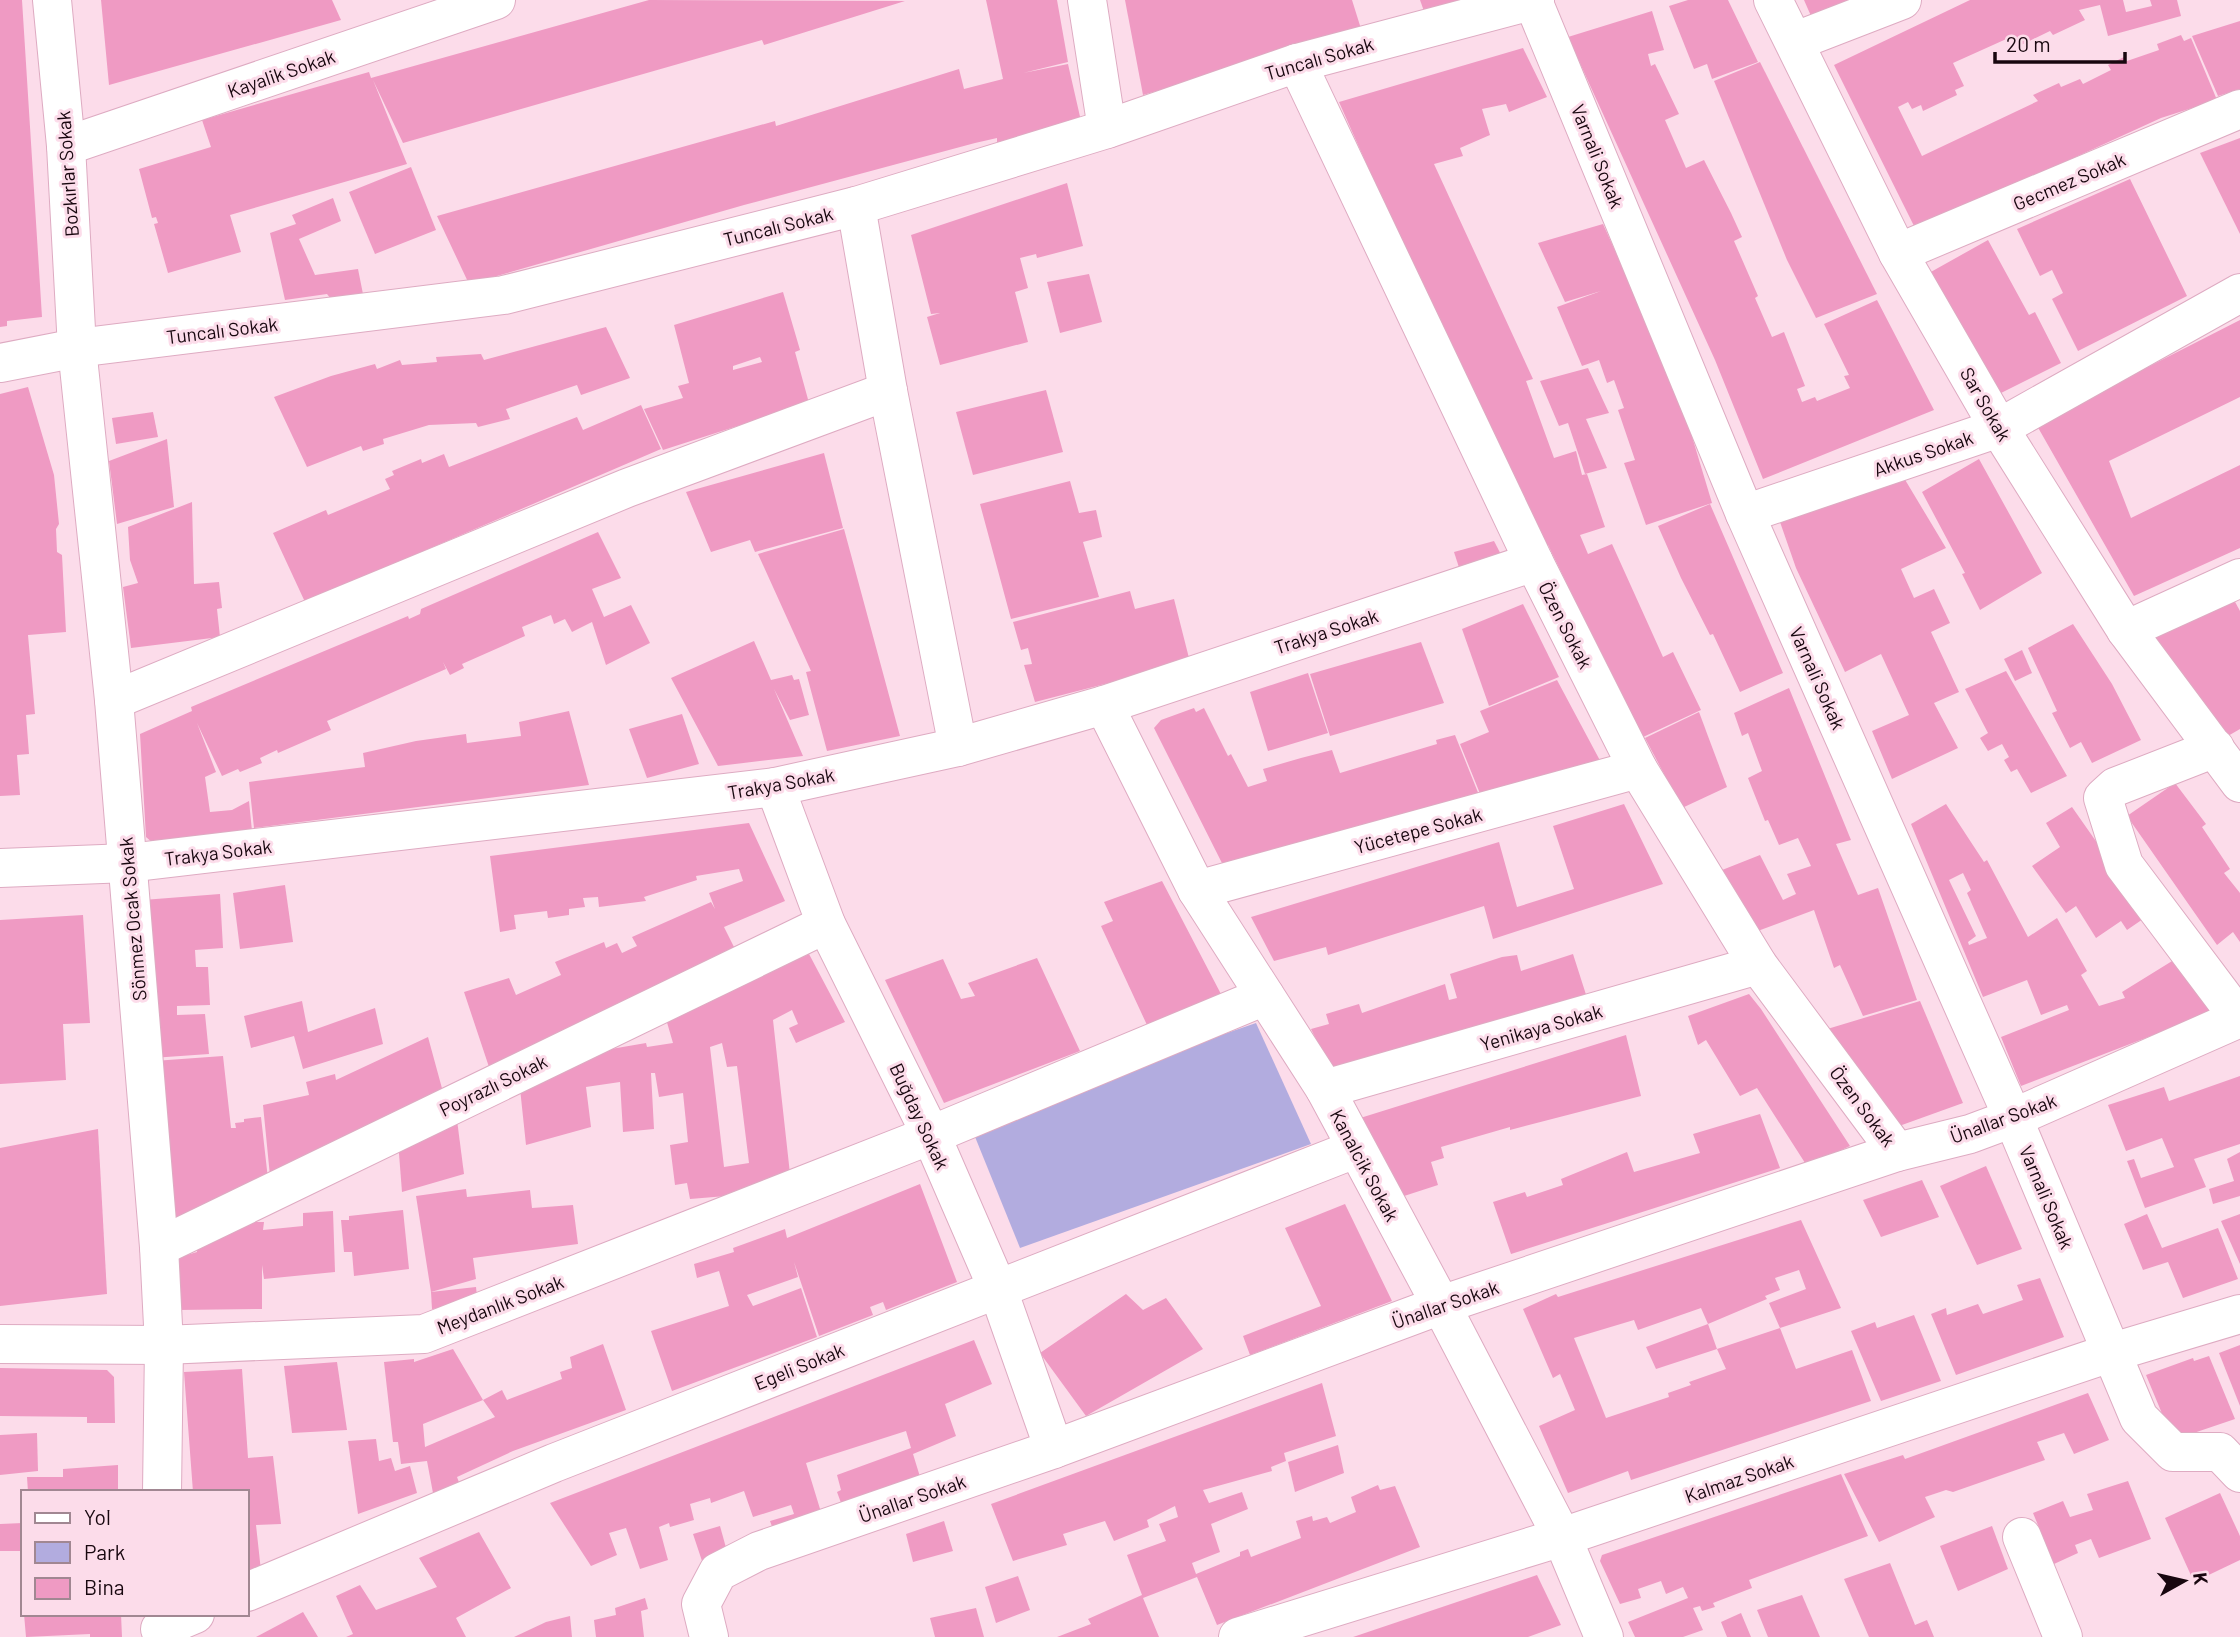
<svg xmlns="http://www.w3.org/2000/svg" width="2240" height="1637" font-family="Barlow,sans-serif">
	<rect width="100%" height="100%" fill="#fcdcea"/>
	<polygon fill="#b2acdf" points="1256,1023 1311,1144 1020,1248 969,1122"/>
	<g fill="#ef9ac3" fill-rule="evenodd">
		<polygon points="0,0 22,0 42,317 7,321 7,326 0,327"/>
		<polygon points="101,0 332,0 341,20 109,85"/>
		<polygon points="649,0 905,1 764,45 762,40 403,143 373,80 407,164 230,215 241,252 168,273 154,224 158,223 156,217 152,218 139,169 211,147 202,120 369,72 371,78"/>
		<polygon points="986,0 1057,0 1068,62 1023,73 1068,64 1081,121 997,147 997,138 975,143 744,205 469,284 437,216 775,121 776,126 959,69 964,89 1003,79"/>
		<polygon points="1125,0 1352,0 1362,32 1143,95"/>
		<polygon points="1420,0 1477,0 1425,14"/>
		<polygon points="1688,0 1728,0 1758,62 1712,79 1707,64 1694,69 1669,6"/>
		<polygon points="1804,0 1871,0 1815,25"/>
		<polygon points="1970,0 2123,0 2126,12 2152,6 2150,0 2177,0 2181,16 2108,36 2100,5 2079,10 2085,20 2053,35 2050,31 2019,46 2013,36 1953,63 1964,86 1955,90 1957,95 1923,111 1921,105 1912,109 1908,102 1898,107 1922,156 2038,101 2033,95 2059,83 2061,87 2080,79 2083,84 2111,70 2108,65 2124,57 2127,61 2159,50 2157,44 2181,35 2184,41 2191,38 2217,100 2161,118 1916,230 1834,65"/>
		<polygon points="1652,11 1664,50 1648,54 1651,66 1655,64 1679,114 1665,120 1686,168 1704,160 1731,213 1742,237 1734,241 1758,296 1755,298 1772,337 1784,332 1805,386 1797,389 1802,402 1815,397 1817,401 1850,388 1844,376 1849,375 1824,324 1877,300 1934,410 1763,479 1715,360 1568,37"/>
		<polygon points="2240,21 2240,89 2218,96 2192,36"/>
		<polygon points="1523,48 1547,97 1509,112 1506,104 1482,109 1490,135 1460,148 1463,156 1434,164 1533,379 1526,381 1554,458 1576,451 1582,475 1587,474 1605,527 1580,535 1588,554 1612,544 1663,657 1673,652 1701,710 1641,738 1548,545 1542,547 1522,493 1513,495 1339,102"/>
		<polygon points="1760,62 1877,294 1816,318 1787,260 1714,81"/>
		<polygon points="2240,138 2240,234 2200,153"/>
		<polygon points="411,167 436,230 375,254 349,192"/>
		<polygon points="2130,179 2187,296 2078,351 2052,299 2063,293 2052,270 2040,276 2017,229"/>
		<polygon points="1067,183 1083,246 1037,258 1036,254 1020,258 1028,288 1015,292 1028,342 940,365 927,317 940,313 931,314 911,235"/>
		<polygon points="333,198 341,221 299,239 315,275 358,269 363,294 331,299 327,294 285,300 270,233 296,224 292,215"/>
		<polygon points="1603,224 1678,390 1712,503 1646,525 1624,463 1635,460 1618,410 1624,408 1614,380 1607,383 1599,360 1582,366 1557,307 1601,291 1565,302 1538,243"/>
		<polygon points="1988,240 2029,315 2035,312 2061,363 1991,398 1929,273"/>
		<polygon points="1089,274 1102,322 1060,333 1047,282"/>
		<path d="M783 292 800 350 795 352 809 403 663 450 644 409 683 398 678 386 689 383 674 325ZM760 357 762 362 733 370V366Z"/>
		<polygon points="2240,320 2240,397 2109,461 2131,518 2240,465 2240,548 2134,596 2036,424"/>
		<polygon points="606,327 630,378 581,395 577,385 506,409 510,419 478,427 476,423 429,425 383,439 384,444 363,451 361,446 307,467 274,397 331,376 375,364 377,369 400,360 402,365 437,362 436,357 481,354 484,360"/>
		<polygon points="1588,368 1609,413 1586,419 1607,468 1585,474 1568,423 1559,426 1540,381"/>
		<polygon points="28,387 54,475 59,524 56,529 57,552 62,555 66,632 28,635 35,714 26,715 29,754 17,755 20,795 0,796 0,394"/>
		<polygon points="1046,390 1063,452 973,475 956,412"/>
		<polygon points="641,405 661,449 305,602 273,533 326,510 328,515 390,489 385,479 394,475 392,471 421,459 422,463 444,454 449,467 577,417 583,430"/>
		<polygon points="153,412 158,437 116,444 112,418"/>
		<polygon points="167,439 174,507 117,524 109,461"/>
		<polygon points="824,453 843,528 755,552 750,540 711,552 686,492"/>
		<polygon points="1979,459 2042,573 1980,610 1962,574 1965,573 1922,492"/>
		<polygon points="1901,473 1946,548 1901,569 1914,598 1934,589 1950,623 1931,632 1959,692 1934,703 1958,748 1892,779 1872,731 1909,715 1881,654 1845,672 1796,568 1780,522"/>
		<polygon points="1070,481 1079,513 1096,510 1102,537 1083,542 1099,597 1011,619 980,504"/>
		<polygon points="192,502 194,584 219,582 222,608 217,609 220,637 131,648 123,587 138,583 130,560 128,527"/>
		<polygon points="1710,504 1783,673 1740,692 1713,634 1710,635 1681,578 1658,526"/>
		<polygon points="844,529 900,736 827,751 806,672 811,671 758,554"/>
		<polygon points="598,532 621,578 592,589 604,617 631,605 650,643 606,665 592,622 572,632 565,619 554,624 551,615 522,627 525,636 462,664 464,668 450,675 443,662 446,669 327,721 331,730 278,753 277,750 260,758 262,763 240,772 238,769 222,776 197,723 216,772 205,777 210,812 232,810 249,801 252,831 154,844 146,837 140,734 192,711 191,707 408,616 409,619 420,614 421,609"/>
		<polygon points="1494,541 1509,570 1464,583 1454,552"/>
		<polygon points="1130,591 1135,609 1174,599 1190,662 1035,702 1024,665 1032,664 1028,648 1021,650 1013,622"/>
		<polygon points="2234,600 2240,611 2240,729 2221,740 2149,639"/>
		<polygon points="1523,604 1559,677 1489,706 1462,629"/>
		<polygon points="2073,624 2112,684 2141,740 2092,763 2081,742 2070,748 2052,713 2057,711 2028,648"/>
		<polygon points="754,641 771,680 792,675 794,680 799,679 809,715 790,720 774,689 803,756 718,766 671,678"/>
		<polygon points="1421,642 1444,703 1330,736 1310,674"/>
		<polygon points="2022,650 2032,673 2015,681 2004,659"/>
		<polygon points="2006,671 2067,776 2031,793 2017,769 2011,772 2004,760 2009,757 2002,744 1988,751 1980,738 1988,733 1965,689"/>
		<polygon points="1308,673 1328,733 1268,751 1250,692"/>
		<polygon points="1557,680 1604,768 1483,801 1460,744 1489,732 1480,711"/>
		<polygon points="1789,688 1851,840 1836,844 1858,895 1878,888 1917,1000 1863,1016 1840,965 1834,968 1814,910 1747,935 1712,874 1760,855 1783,900 1796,894 1787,874 1811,866 1798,838 1779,845 1768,820 1765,821 1748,778 1762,771 1748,733 1742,736 1734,713"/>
		<polygon points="1194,708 1196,712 1204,708 1228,756 1231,754 1248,787 1267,781 1263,769 1301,758 1332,750 1340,773 1437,744 1436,740 1455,735 1483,805 1230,879 1154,728 1161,720"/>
		<polygon points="569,711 589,785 254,828 249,782 365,767 363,753 416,741 466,734 467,743 521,736 519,722"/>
		<polygon points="1699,712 1727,787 1682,808 1645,738"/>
		<polygon points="682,714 699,764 647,778 629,729"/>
		<polygon points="2175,783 2206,824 2202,827 2230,869 2224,873 2240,893 2240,942 2233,932 2217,945 2127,816"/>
		<polygon points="1624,804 1663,884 1493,939 1484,906 1328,955 1326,947 1274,961 1251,917 1499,842 1517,907 1574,889 1553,826"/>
		<path d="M1946 804 1984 862 1987 860 2028 937 2057 918 2087 971 2081 975 2099 1006 2125 998 2122 992 2177 958 2212 1005 2208 1014 2021 1086 2001 1037 2069 1010 2067 1005 2041 1015 2027 980 1983 997 1911 824ZM1963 873 1971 890 1967 893 1987 938 1969 945 1968 942 1976 936 1949 880Z"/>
		<polygon points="2072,807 2121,877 2143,919 2127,930 2121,921 2096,938 2076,906 2066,913 2032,866 2060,847 2046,823"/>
		<polygon points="749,823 785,901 724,927 737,953 489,1067 464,992 509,978 516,995 561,975 555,962 604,942 606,948 617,943 622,953 637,946 632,937 711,902 715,909 709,893 743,881 739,869 696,876 697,880 644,897 646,901 599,907 598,897 583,898 585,907 569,909 569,915 548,918 547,911 514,915 516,929 500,932 490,856"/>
		<polygon points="1162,881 1222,996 1147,1025 1101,926 1113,921 1104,902"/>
		<polygon points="285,885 293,942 240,949 233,893"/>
		<polygon points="220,894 223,948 195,950 196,967 208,967 210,1005 177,1006 177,1015 205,1014 209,1054 152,1058 143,900"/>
		<polygon points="83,915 90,1023 63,1024 66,1080 0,1084 0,920"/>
		<path d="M809 954 845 1022 796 1043 789 1028 798 1024 792 1010 773 1020 791 1183 726 1196 690 1199 687 1183 675 1185 670 1145 688 1142 683 1093 659 1097 655 1073H651L654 1129 623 1132 620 1082 586 1087 591 1127 526 1145 519 1079 582 1054 646 1043 647 1047 673 1043 666 1019ZM722 1043 727 1067 737 1066 749 1163 724 1167 710 1047Z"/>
		<polygon points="1573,954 1589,1004 1337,1082 1311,1029 1329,1024 1326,1014 1359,1004 1362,1013 1445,984 1449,1000 1457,998 1450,974 1502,957 1517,955 1521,971"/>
		<polygon points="1037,958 1080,1051 944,1103 885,980 943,959 961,999 975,996 968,983"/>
		<polygon points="1749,994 1761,1009 1850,1146 1807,1166 1757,1088 1740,1096 1706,1040 1698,1045 1688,1016"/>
		<polygon points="302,1001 308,1032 375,1008 383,1044 303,1069 294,1036 251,1048 244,1016"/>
		<polygon points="1920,1001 1963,1103 1888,1130 1824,1030"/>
		<polygon points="1626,1035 1641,1096 1510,1130 1510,1127 1441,1147 1444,1158 1431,1162 1438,1185 1401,1197 1357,1119"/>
		<polygon points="428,1037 443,1092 270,1176 263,1105 309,1095 306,1082 335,1074 336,1080"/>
		<polygon points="223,1056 231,1128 236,1128 235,1123 244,1122 244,1119 261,1117 268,1179 169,1226 154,1061"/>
		<polygon points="2240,1076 2240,1144 2194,1159 2206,1187 2145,1208 2127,1161 2134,1159 2141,1178 2174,1167 2162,1138 2126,1151 2108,1105 2164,1087 2169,1101"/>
		<polygon points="1760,1114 1780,1168 1511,1254 1493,1202 1525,1192 1527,1197 1563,1185 1561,1179 1627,1152 1634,1172 1700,1153 1693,1134"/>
		<polygon points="457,1120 464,1174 402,1192 398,1141"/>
		<polygon points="98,1129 107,1294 0,1306 0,1148"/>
		<polygon points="2240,1152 2240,1196 2213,1204 2209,1189 2234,1181 2227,1159"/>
		<polygon points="1986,1166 2022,1249 1977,1265 1940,1186"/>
		<polygon points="1922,1180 1939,1217 1881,1237 1863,1200"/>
		<polygon points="920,1184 957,1282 886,1310 883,1302 870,1307 873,1315 819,1336 794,1262 798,1277 747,1295 753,1306 801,1288 817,1337 672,1391 651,1331 729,1306 719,1271 697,1278 694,1264 734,1252 733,1248 785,1229 787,1238"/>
		<polygon points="466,1189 467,1197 530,1190 532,1208 573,1205 578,1244 473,1258 476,1279 431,1292 416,1196"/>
		<polygon points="1345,1204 1392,1301 1250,1355 1243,1336 1321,1306 1285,1228"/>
		<polygon points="403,1210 409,1269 354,1276 352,1252 344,1252 341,1220 349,1220 349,1216"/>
		<polygon points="333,1211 335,1272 264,1279 262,1265 262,1309 178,1310 173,1259 197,1252 197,1248 253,1222 264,1222 263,1230 303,1226 303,1213"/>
		<polygon points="2147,1214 2162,1248 2218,1228 2238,1279 2183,1298 2168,1262 2143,1270 2124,1224"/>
		<polygon points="2240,1214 2240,1264 2221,1221"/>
		<polygon points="1801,1220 1841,1308 1780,1328 1769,1303 1806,1289 1799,1270 1775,1278 1780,1290 1765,1296 1767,1299 1708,1324 1701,1308 1638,1330 1634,1320 1574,1338 1606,1418 1669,1397 1668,1393 1691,1385 1689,1382 1726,1369 1717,1349 1780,1328 1796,1369 1852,1350 1871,1401 1631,1480 1628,1471 1568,1493 1539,1426 1575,1410 1560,1374 1553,1378 1523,1309 1556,1294 1558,1297"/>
		<polygon points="2040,1278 2064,1337 1956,1375 1931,1314 1946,1308 1947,1315 1978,1304 1983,1314 2023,1300 2017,1285"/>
		<polygon points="476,1287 478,1306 432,1309 431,1292"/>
		<polygon points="1126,1294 1143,1310 1166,1298 1203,1349 1086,1416 1040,1353"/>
		<polygon points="1914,1315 1941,1381 1881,1401 1851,1331 1875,1322 1877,1328"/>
		<polygon points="1708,1324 1717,1349 1656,1369 1646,1347"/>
		<polygon points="974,1340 992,1384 945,1404 956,1436 913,1454 921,1480 844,1511 837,1492 841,1490 837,1475 911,1448 906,1431 806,1463 824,1522 775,1535 770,1521 794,1514 791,1505 753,1517 744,1491 711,1503 710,1498 690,1504 694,1520 670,1527 669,1523 659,1527 668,1560 640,1569 626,1528 609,1533 617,1555 591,1566 550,1503"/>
		<path d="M603 1344 626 1410 513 1451 457 1477 460 1485 433 1493 427 1461 401 1464 398 1442H393L384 1362 414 1359V1362L453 1349 483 1400 502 1390 507 1400 562 1379 560 1372 572 1368 570 1357ZM483 1400 495 1417 425 1447 423 1424Z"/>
		<polygon points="2240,1345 2240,1406 2219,1353"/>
		<polygon points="2209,1356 2235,1419 2173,1440 2146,1375 2193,1358 2194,1361"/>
		<polygon points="337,1362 347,1430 292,1433 284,1366"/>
		<polygon points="0,1368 107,1370 114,1377 115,1423 87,1423 87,1417 0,1416"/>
		<polygon points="242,1369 248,1458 273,1456 281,1524 256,1525 261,1571 247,1577 247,1492 193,1492 184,1372"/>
		<polygon points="1322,1383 1336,1436 1284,1453 1286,1461 1271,1467 1272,1471 1203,1490 1209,1503 1242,1492 1248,1509 1211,1524 1220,1552 1192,1563 1196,1574 1240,1556 1240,1552 1248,1549 1251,1557 1301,1538 1296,1521 1312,1516 1313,1521 1327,1517 1330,1523 1356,1512 1351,1497 1378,1485 1380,1490 1395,1486 1420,1547 1217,1625 1197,1577 1143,1598 1159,1637 1057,1637 1091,1624 1088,1619 1142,1595 1127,1555 1166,1541 1159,1524 1178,1517 1175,1506 1147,1520 1149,1527 1114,1541 1105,1521 1063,1534 1067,1545 1013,1561 991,1504"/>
		<polygon points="2088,1393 2109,1440 2074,1454 2064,1433 2037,1442 2045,1460 1953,1492 1946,1490 1925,1497 1935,1517 1879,1542 1844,1474 1903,1455 1905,1459"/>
		<polygon points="37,1433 38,1471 0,1475 0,1435"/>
		<polygon points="376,1439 379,1461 391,1458 395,1471 410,1466 417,1493 358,1514 348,1441"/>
		<polygon points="1338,1445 1344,1473 1295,1492 1288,1462"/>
		<polygon points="118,1465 118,1492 28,1492 27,1477 63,1477 63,1469"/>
		<polygon points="1841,1474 1868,1536 1749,1580 1752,1588 1713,1603 1715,1607 1702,1611 1700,1606 1693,1608 1703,1630 1683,1637 1635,1637 1628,1622 1688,1598 1683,1587 1666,1594 1661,1581 1638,1589 1641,1598 1620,1604 1600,1561 1602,1555"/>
		<polygon points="2128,1481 2151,1539 2099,1558 2091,1539 2075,1545 2078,1553 2054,1564 2033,1513 2063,1501 2070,1517 2093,1510 2087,1494"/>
		<polygon points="2220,1493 2240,1536 2240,1560 2194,1582 2165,1518"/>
		<polygon points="944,1521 953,1551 913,1562 906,1534"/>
		<polygon points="23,1523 23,1551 0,1551 0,1524"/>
		<polygon points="720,1526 728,1555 703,1564 693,1534"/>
		<polygon points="1992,1526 2008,1569 1958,1591 1940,1546"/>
		<polygon points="479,1532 511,1588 456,1618 466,1637 346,1637 353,1634 336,1596 360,1585 376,1610 437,1587 419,1558"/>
		<polygon points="1890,1563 1915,1625 1927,1620 1934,1637 1869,1637 1844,1579"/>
		<polygon points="1537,1575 1561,1625 1528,1637 1353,1637"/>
		<polygon points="1018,1576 1030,1610 996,1623 985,1587"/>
		<polygon points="1802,1595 1820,1637 1768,1637 1757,1610"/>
		<polygon points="645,1598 648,1609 641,1611 644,1637 596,1637 594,1620 616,1615 615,1608"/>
		<polygon points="976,1608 984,1637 935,1637 930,1618"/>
		<polygon points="303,1612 318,1637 256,1637"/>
		<polygon points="1741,1613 1751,1637 1727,1637 1721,1622"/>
		<polygon points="24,1614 121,1614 122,1637 90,1637 90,1634 26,1637"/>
		<polygon points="570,1616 572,1637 514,1637 546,1622"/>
	</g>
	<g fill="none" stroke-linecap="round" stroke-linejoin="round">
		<g stroke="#deabc2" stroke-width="40">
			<g id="minor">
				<polyline points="52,0 66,146 77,348 114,700 159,1247 164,1345 162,1492"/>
				<polyline points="1087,0 1107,129"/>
				<polyline points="1773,0 1898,253 1999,428 2126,630 2240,783"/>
				<polyline points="1533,1 1745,514 2013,1118 2139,1418 2173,1452 2220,1452 2240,1473"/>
				<polyline points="1796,41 1902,0"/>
				<polyline points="1297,63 1534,562 1638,769 1758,965 1897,1152"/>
				<polyline points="66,146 496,0"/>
				<polyline points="856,206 888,391 958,747"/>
				<polyline points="1898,253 2240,109"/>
				<polyline points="0,363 77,348 504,295 856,206 1107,129 1297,63 1535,0"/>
				<polyline points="1745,514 1999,428 2240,293"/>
				<polyline points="2126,630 2240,578"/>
				<polyline points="114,700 627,488 888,391"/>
				<polyline points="1104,705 1197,890 1325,1089 1441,1305 1562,1537 1604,1637"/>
				<polyline points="2215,748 2115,787 2103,798 2124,865 2239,1018"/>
				<polyline points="775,787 826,924 931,1135 997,1287 1054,1449"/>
				<polyline points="0,868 128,863 775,787 958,747 1104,705 1534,562"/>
				<polyline points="1197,890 1638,769"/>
				<polyline points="1325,1089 1758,965"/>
				<polyline points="159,1247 826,924"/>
				<polyline points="0,1344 164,1345 424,1334 931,1135 1265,996"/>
				<polyline points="2022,1537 2063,1637"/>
				<polyline points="247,1592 554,1463 1355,1149"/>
				<polyline points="160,1629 195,1614"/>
				<polyline points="709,1637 701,1604 718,1572 759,1551 1054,1449 1441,1305 1897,1152 1970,1134 2013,1118 2240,1018"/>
				<polyline points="1238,1637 1562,1537 2113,1352 2240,1314"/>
			</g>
		</g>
		<use href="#minor" stroke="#fff" stroke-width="38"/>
	</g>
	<g text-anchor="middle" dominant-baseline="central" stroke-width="6" stroke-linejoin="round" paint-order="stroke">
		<g font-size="19" fill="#18070f" stroke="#fcdcea">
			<text transform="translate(1319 58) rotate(-16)">Tuncalı Sokak</text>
			<text transform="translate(281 73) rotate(-19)">Kayalik Sokak</text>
			<text transform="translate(1598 156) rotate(68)">Varnali Sokak</text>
			<text transform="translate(67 174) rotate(-94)">Bozkırlar Sokak</text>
			<text transform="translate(2069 181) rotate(-23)">Gecmez Sokak</text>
			<text transform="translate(778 226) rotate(-14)">Tuncalı Sokak</text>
			<text transform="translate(222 330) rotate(-7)">Tuncalı Sokak</text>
			<text transform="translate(1986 404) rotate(60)">Sar Sokak</text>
			<text transform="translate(1923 453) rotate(-19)">Akkus Sokak</text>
			<text transform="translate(1566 625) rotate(63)">Özen Sokak</text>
			<text transform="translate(1326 631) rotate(-18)">Trakya Sokak</text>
			<text transform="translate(1818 678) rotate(66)">Varnali Sokak</text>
			<text transform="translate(781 783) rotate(-10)">Trakya Sokak</text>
			<text transform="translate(1418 830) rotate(-15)">Yücetepe Sokak</text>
			<text transform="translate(218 852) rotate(-7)">Trakya Sokak</text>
			<text transform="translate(132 919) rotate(-95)">Sönmez Ocak Sokak</text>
			<text transform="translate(1541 1027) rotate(-16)">Yenikaya Sokak</text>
			<text transform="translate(493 1085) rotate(-26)">Poyrazlı Sokak</text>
			<text transform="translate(1863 1106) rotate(53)">Özen Sokak</text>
			<text transform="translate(920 1116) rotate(65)">Buğday Sokak</text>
			<text transform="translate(2003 1118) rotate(-20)">Ünallar Sokak</text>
			<text transform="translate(1365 1165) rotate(62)">Kanalcik Sokak</text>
			<text transform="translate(2047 1197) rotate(67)">Varnali Sokak</text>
			<text transform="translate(500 1304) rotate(-21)">Meydanlık Sokak</text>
			<text transform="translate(1445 1304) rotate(-19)">Ünallar Sokak</text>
			<text transform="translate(799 1366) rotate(-22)">Egeli Sokak</text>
			<text transform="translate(1739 1478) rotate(-19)">Kalmaz Sokak</text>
			<text transform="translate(912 1498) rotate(-19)">Ünallar Sokak</text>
		</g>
	</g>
	<rect x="21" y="1490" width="228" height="126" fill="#fcdcea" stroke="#a18792" stroke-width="2"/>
	<rect x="35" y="1513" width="35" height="10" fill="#ffffff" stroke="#a18792" stroke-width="2"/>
	<text x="84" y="1525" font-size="21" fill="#18070f">Yol</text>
	<rect x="35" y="1542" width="35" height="21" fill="#b2acdf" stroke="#a18792" stroke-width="2"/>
	<text x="84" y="1560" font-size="21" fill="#18070f">Park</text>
	<rect x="35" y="1578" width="35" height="21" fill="#ef9ac3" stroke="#a18792" stroke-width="2"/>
	<text x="84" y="1595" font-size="21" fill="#18070f">Bina</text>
	<g transform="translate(2184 1581) rotate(82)" stroke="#fcdcea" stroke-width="5" paint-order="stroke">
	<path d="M0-5L12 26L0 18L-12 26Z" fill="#18070f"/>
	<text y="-10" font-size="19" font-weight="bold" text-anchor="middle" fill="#18070f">K</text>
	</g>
	<path d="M1995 52v10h130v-10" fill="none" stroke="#18070f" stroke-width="3.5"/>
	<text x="2006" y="52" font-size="21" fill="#18070f" stroke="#fcdcea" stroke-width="5" paint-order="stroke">20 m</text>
</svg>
